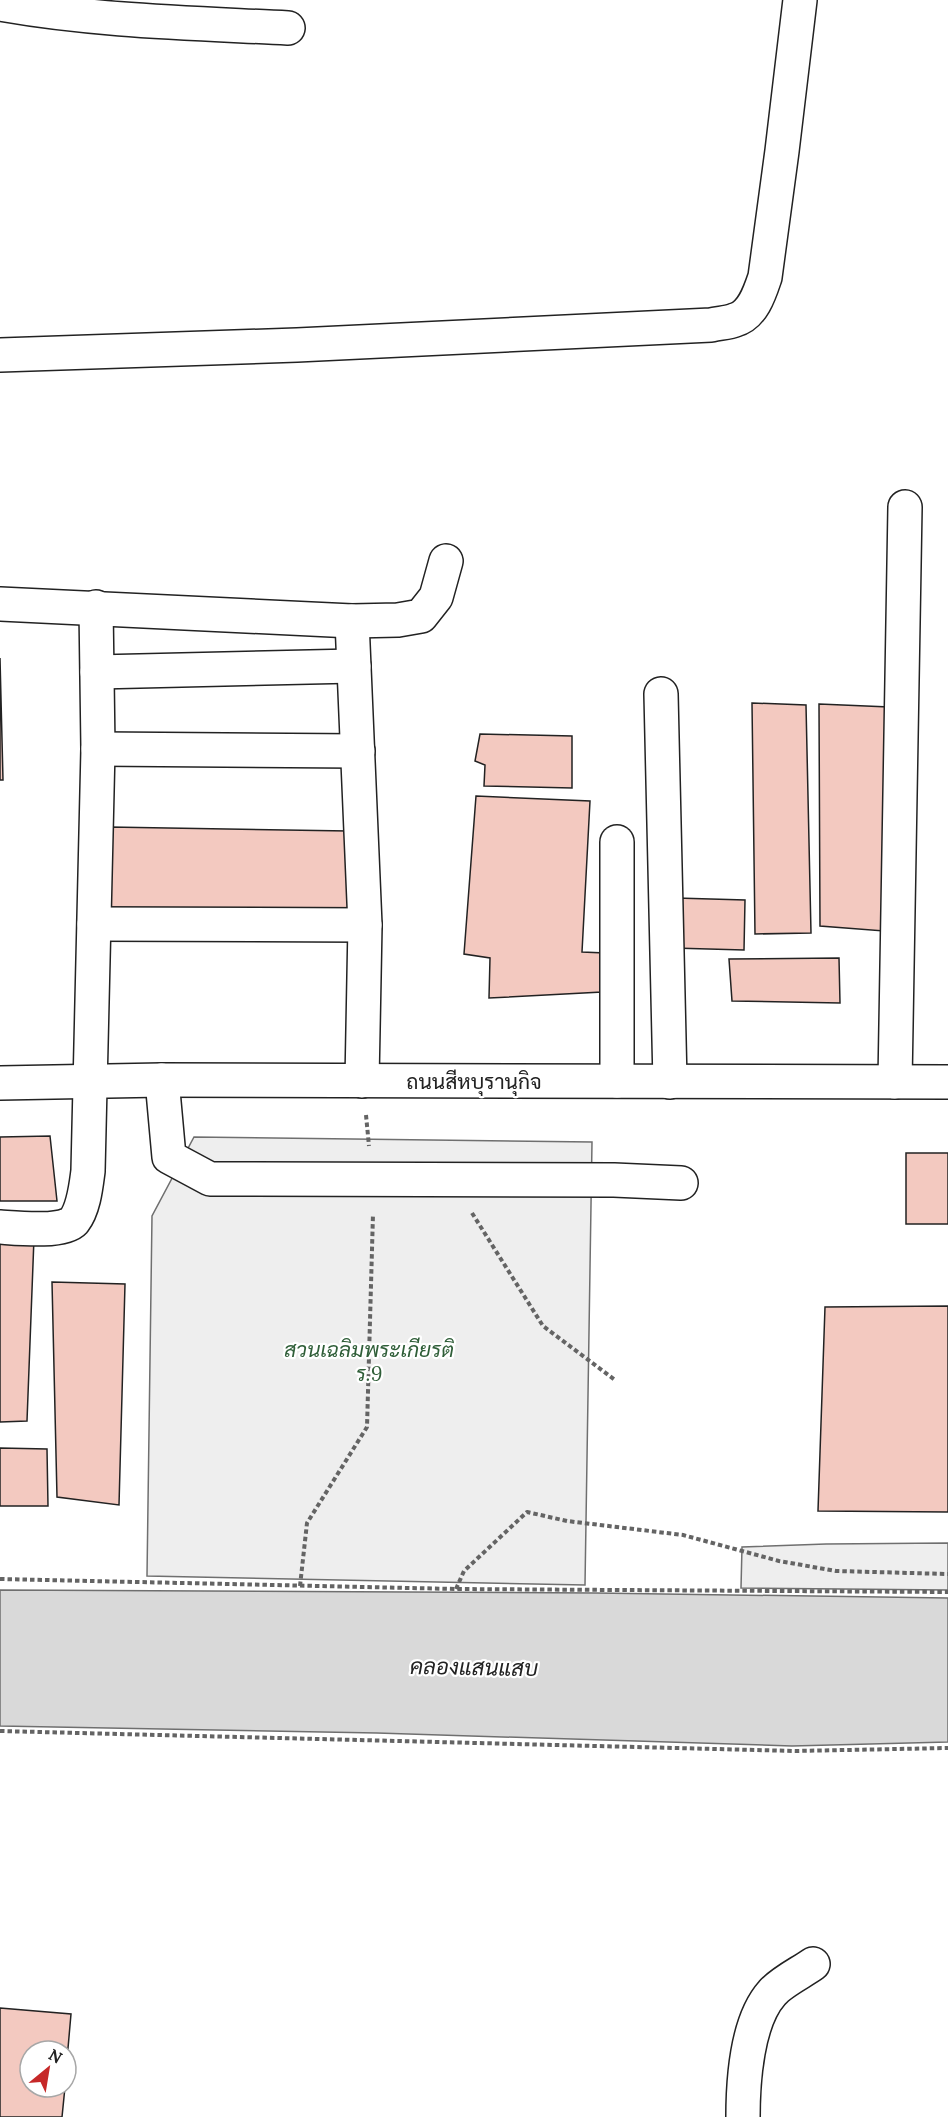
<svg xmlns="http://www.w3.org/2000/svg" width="948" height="2117" font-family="Lora,Sarabun,serif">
	<rect width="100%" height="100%" fill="#fff"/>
	<g fill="#eee" stroke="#6f6f6f" stroke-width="1.5">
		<polygon points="194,1137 592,1142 585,1585 147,1576 152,1216"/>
		<polygon points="948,1543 948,1590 741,1588 742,1547 826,1544"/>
	</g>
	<polygon fill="#d9d9d9" stroke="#6f6f6f" stroke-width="1.5" points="0,1590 596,1593 948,1598 948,1742 792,1746 377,1733 0,1726"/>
	<g fill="#f3c9c0" stroke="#222" stroke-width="1.5">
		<polygon points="0,658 3,780 0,780"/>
		<polygon points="752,703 806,705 811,933 755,934"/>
		<polygon points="819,704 889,707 884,931 820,926"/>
		<polygon points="480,734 572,736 572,788 484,786 485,765 475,761"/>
		<polygon points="476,796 590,801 582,952 605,953 602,992 489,998 490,958 464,954"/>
		<polygon points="109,827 348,831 354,909 104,908"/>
		<polygon points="676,898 745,900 744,950 673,948"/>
		<polygon points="839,958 840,1003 732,1001 729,959"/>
		<polygon points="50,1136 57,1201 0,1201 0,1137"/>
		<rect x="906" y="1153" width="42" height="71"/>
		<polygon points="0,1238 34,1238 27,1421 0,1422"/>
		<polygon points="52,1282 125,1284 119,1505 57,1497"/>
		<polygon points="948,1306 948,1512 818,1511 825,1307"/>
		<polygon points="0,1448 47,1449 48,1506 0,1506"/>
		<polygon points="0,2008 71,2014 66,2071 66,2051 30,2051 30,2087 65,2087 62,2117 0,2117"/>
	</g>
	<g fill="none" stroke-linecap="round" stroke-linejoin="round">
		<g stroke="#222" stroke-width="36">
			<g id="minor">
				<path d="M0 4C95 21 192 23 288 28"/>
				<path d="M0 355 297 345 711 325C719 323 728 323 735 320 753 315 760 292 765 277L782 151 800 0"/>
				<polyline points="0,604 352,621 398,620 421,616 436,597 446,561"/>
				<polyline points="352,621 365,925 362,1081"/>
				<polyline points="97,672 354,666"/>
				<polyline points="661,694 670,1082"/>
				<polyline points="98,749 358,751"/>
				<polyline points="94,924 365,925"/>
				<polyline points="162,1080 169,1157 210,1179 614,1180 681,1183"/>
				<polyline points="617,1081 617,842"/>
				<polyline points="895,1082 905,507"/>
				<path d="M0 1227C16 1228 63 1233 74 1221 84 1208 86 1186 88 1171L98 749 96 607"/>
				<path d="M743 2117C743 2081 747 2021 772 1993 781 1982 802 1972 813 1964"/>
			</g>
		</g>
		<g stroke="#222" stroke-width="36">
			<polyline id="major" points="0,1083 162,1080 948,1082"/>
		</g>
		<g stroke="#646464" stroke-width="4" stroke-dasharray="4.5 3" stroke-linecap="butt">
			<polyline points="366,1115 369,1146"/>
			<polyline points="472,1213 543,1326 615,1380"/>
			<polyline points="0,1579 456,1589 948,1592"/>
			<polyline points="300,1586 307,1523 367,1427 373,1214"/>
			<polyline points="456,1589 464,1571 527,1512 567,1521 683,1535 779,1561 836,1571 948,1574"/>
			<polyline points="0,1731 795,1751 948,1748"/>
		</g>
		<use href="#minor" stroke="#fff" stroke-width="33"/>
		<use href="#major" stroke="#fff" stroke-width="33"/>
	</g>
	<g text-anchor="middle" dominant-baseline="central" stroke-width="4.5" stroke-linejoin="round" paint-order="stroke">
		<g font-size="21" fill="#222" stroke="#fff">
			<text x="474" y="1081">ถนนสีหบุรานุกิจ</text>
		</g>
		<g font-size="21" font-style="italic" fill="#2f5e38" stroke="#fff">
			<text x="369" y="1349">สวนเฉลิมพระเกียรติ<tspan x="369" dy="24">ร.9</tspan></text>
		</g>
		<g font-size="22" font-style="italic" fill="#222" stroke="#fff">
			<text transform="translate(474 1667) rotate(1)">คลองแสนแสบ</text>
		</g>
	</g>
	<g transform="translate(48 2069) rotate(30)"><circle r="28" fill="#ffffff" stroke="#a7a7a7" stroke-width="1.5"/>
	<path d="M0-4.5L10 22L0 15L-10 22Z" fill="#c62828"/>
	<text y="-9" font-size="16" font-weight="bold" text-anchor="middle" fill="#222222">N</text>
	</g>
</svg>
